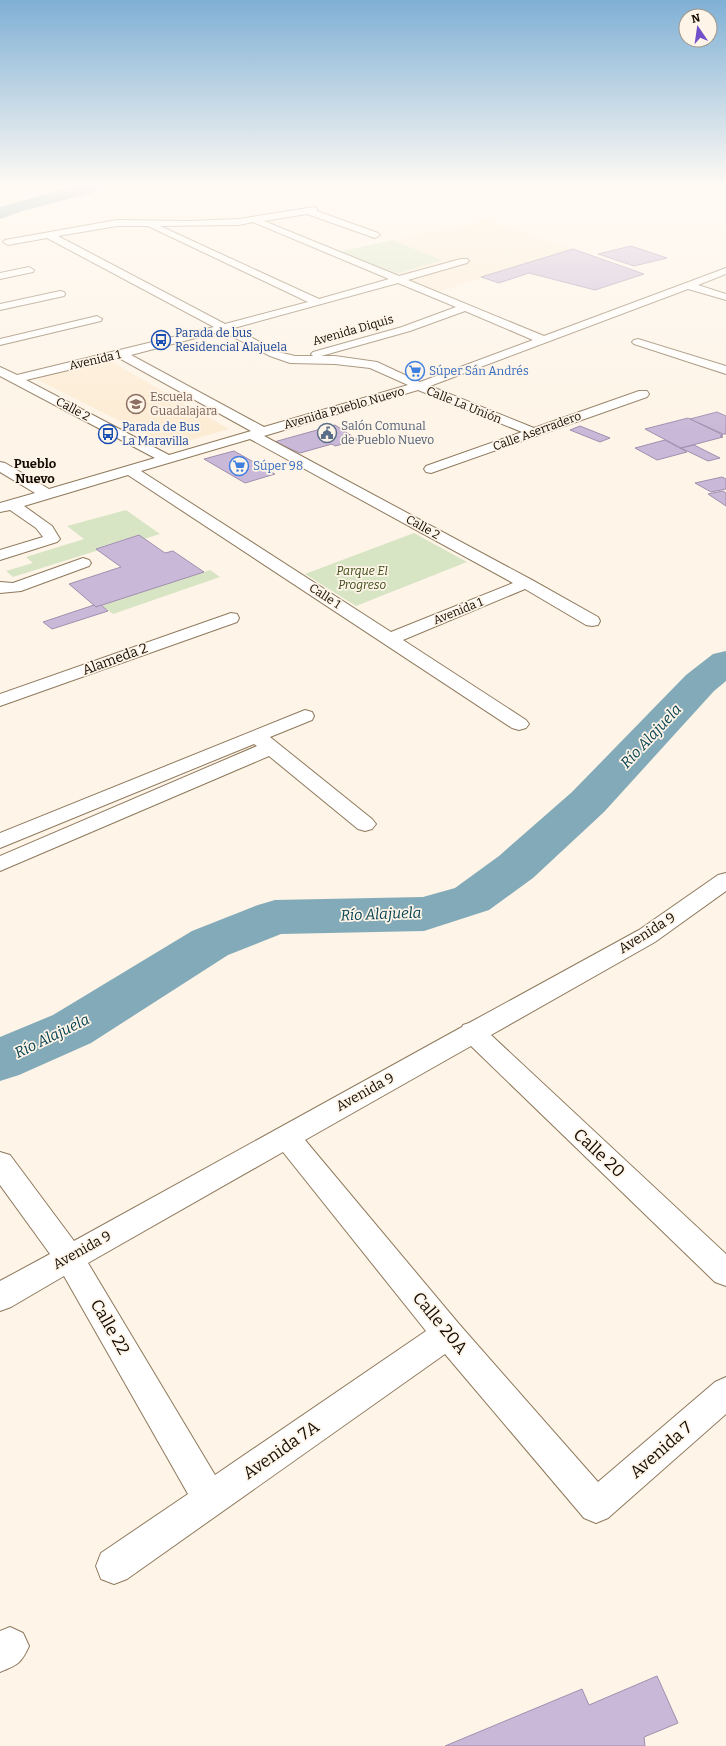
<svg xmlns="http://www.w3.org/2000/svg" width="726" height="1746" font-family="Bitter,serif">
	<rect width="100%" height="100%" fill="#fef4e7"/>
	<g fill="#fdecd4">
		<polygon points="488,221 573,249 437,292 393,275 442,260 392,240"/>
		<polygon points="110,361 229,429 170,446 36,379"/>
	</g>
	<g fill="#d8e5c5">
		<polygon points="392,240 442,260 393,275 339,252"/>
		<polygon points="126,510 160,534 144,539 138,535 97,548 99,550 13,577 6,571 33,563 26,557 84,539 67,526"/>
		<polygon points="414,533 467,562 356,606 305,574"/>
		<polygon points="210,570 220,577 113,614 101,605"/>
	</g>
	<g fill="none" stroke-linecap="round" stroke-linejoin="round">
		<g fill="#82aab8" fill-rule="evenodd">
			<polygon points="79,185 110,185 107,189 26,210 0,219 0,207"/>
			<polygon points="726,651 726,681 714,691 604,812 533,878 489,910 424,931 281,934 228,955 91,1043 19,1075 0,1081 0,1037 53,1015 192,931 258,905 275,900 423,897 455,888 499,856 572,792 686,675 713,654"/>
		</g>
	</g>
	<g fill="#c9b8d7" stroke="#a18faf">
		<polygon points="631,246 667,258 634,266 598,254"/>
		<polygon points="573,249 644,274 595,290 529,273 499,283 481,277"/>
		<polygon points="717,412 726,416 726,434 723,434 690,419"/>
		<polygon points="688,418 723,435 720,436 723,437 681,448 645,429"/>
		<polygon points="335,425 358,440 335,446 332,444 300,453 274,442"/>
		<polygon points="580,426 610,438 600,442 570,430"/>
		<polygon points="665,440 687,452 657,460 635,448"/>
		<polygon points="694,445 720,458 708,461 681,448"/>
		<polygon points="234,451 275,474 245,483 204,459"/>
		<polygon points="722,477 726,479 726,489 711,492 695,483"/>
		<polygon points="723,491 726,493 726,506 708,494"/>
		<polygon points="139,535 165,553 173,551 204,572 96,607 69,584 121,567 96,549"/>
		<polygon points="94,605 96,607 101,605 108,611 52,629 43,622"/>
		<polygon points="657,1676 678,1723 644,1737 645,1746 445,1746 582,1689 589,1705"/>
	</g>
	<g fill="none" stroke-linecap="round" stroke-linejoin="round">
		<g stroke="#8f795c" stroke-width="2">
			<g id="minor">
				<path d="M314 207 317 208V211L378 233 380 235 375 238 372 237 307 214 264 221 399 276 461 259H467L469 261 467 263 408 280 544 336 726 268V274L698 285 726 294V300L688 289 430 386 534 428 639 391H647L649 394 647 397 431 473 426 472 424 469 426 466 522 432 418 390 264 436 532 580 598 617 600 621 598 625 592 626 586 625 525 589 403 640 526 720 529 724 526 728 519 730 512 728 128 475 24 506 52 526 60 539 57 542 0 560V550L43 537 36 528 10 510 0 512V503L35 493 0 472V462L5 463 49 489 155 458 0 376V367L17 375 214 327 47 238 8 245 3 242 5 240 117 220 189 221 239 219ZM253 222 389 279 319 299 160 226 239 225ZM117 226H148L308 302 225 324 58 236ZM398 283 456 307 402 327 313 352 311 354 313 356H295L278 352 234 328ZM465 311 533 340 420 382 377 362 335 356H321L410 331ZM222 331 270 356 290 363 335 364 370 368 408 385 264 427 131 355ZM119 358 251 431 169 455 26 380ZM250 439 513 583 391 632 141 471Z"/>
				<polygon points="29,267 34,270 33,272 0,279 0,273"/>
				<polygon points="60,291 64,292 65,294 64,296 0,310 0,304"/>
				<polygon points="97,316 102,319 101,321 0,345 0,339"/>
				<polygon points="638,339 726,366 726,374 634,344 632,342 634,340"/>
				<polygon points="83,558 89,560 91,563 89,566 21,591 0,593 0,582 13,583"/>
				<polygon points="231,613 237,614 239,618 237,622 0,706 0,694"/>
				<polygon points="305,710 312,712 314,716 312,720 270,737 372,819 376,824 372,829 365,831 358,829 269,756 0,871 0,856 257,746 254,744 0,848 0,833"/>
				<path d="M726 873V891L655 942 491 1035 726 1254V1286L715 1282 471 1046 305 1140 459 1324 598 1482 715 1382 726 1377V1414L608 1518 596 1523 584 1518 445 1354 127 1579 114 1584 101 1579 96 1566 101 1553 188 1494 64 1276 11 1307 0 1311V1281L50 1254 0 1185V1152L10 1155 74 1241 462 1027 463 1025 469 1023 639 930 718 875ZM283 1152 426 1331 215 1475 88 1263Z"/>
				<path d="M10 1627 23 1633 29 1646C21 1664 17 1665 0 1672V1631Z"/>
			</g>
		</g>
		<use href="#minor" fill="#fff" fill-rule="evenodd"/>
	</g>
	<linearGradient id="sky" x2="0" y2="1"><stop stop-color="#7fb0d5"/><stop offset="0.43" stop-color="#fffaf4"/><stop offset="1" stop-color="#fffaf4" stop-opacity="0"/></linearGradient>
	<rect width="726" height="430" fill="url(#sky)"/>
	<defs>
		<g id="bus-ring" transform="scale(1)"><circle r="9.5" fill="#fef4e7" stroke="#1a4fb4" stroke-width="1.5"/><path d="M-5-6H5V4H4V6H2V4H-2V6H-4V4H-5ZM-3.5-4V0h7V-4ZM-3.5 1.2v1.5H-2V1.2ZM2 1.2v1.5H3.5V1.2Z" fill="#1a4fb4"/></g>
		<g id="supermarket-ring" transform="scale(1)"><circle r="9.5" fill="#fef4e7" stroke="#3f7fe0" stroke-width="1.5"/><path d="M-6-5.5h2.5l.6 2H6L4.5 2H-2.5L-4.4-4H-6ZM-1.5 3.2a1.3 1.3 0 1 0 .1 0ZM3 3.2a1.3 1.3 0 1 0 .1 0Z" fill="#3f7fe0"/></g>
		<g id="school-ring" transform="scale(1)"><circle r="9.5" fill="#fef4e7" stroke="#8d6e63" stroke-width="1.5"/><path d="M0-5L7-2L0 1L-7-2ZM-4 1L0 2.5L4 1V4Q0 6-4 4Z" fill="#8d6e63"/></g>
		<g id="civic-ring" transform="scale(1)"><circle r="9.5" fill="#fef4e7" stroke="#5c6f8a" stroke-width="1.5"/><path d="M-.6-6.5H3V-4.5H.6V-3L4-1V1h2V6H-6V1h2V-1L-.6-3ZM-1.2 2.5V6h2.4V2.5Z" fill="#5c6f8a"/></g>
	</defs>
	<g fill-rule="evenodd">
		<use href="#bus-ring" x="161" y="340"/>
		<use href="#supermarket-ring" x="415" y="371"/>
		<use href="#school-ring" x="136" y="404"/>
		<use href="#civic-ring" x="327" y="433"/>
		<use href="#bus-ring" x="108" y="434"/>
		<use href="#supermarket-ring" x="239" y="466"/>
	</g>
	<g text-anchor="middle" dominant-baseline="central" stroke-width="3.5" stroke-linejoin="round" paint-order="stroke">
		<g font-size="12" fill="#140c03" stroke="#fef4e7">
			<text transform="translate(353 330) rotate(-16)">Avenida Diquis</text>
			<text transform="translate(95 360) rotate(-13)">Avenida 1</text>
			<text transform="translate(464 405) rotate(22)">Calle La Unión</text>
			<text transform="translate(344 408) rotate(-16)">Avenida Pueblo Nuevo</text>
			<text transform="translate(73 409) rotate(28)">Calle 2</text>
			<text transform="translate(537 431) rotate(-20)">Calle Aserradero</text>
			<text transform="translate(423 527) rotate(29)">Calle 2</text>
			<text transform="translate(325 596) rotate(33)">Calle 1</text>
			<text transform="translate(458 611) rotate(-22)">Avenida 1</text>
		</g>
		<g font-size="12" fill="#164399" stroke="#fef4e7" text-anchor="start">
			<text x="175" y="333">Parada de bus<tspan x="175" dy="14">Residencial Alajuela</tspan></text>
			<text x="122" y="427">Parada de Bus<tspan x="122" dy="14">La Maravilla</tspan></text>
		</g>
		<g font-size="12" fill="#366cbe" stroke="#fef4e7" text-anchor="start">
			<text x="429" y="371">Súper Sán Andrés</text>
			<text x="253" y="466">Súper 98</text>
		</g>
		<g font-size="12" fill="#785e54" stroke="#fef4e7" text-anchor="start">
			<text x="150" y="397">Escuela<tspan x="150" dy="14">Guadalajara</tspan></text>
		</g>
		<g font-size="12" fill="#4e5e75" stroke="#fef4e7" text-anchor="start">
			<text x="341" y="426">Salón Comunal<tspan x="341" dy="14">de Pueblo Nuevo</tspan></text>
		</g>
		<g font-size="12" font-style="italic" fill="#3a4b17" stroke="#fef4e7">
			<text x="362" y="571">Parque El<tspan x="362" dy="14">Progreso</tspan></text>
		</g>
		<g font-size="13" font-weight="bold" fill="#140c03" stroke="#fef4e7">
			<text x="35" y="463">Pueblo<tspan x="35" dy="15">Nuevo</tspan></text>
		</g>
		<g font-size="14" fill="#140c03" stroke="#fef4e7">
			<text transform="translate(115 659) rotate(-20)">Alameda 2</text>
			<text transform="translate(647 933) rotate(-32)">Avenida 9</text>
			<text transform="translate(365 1092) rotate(-29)">Avenida 9</text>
			<text transform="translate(82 1250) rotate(-29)">Avenida 9</text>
		</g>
		<g font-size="15" font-style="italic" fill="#054252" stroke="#fef4e7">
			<text transform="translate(651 736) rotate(-47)">Río Alajuela</text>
			<text transform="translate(381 914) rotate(-2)">Río Alajuela</text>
			<text transform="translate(52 1036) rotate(-26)">Río Alajuela</text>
		</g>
		<g font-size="17" fill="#140c03" stroke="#fef4e7">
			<text transform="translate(599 1153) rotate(43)">Calle 20</text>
			<text transform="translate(440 1323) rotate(50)">Calle 20A</text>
			<text transform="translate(110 1327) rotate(60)">Calle 22</text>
			<text transform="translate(281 1450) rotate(-35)">Avenida 7A</text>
			<text transform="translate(661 1450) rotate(-41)">Avenida 7</text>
		</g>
	</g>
	<g transform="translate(698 28) rotate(347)"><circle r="19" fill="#fef4e7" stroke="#a0978c"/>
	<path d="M0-3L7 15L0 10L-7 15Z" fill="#704fc8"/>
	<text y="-6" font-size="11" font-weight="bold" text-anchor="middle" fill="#140c03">N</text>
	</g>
</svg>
